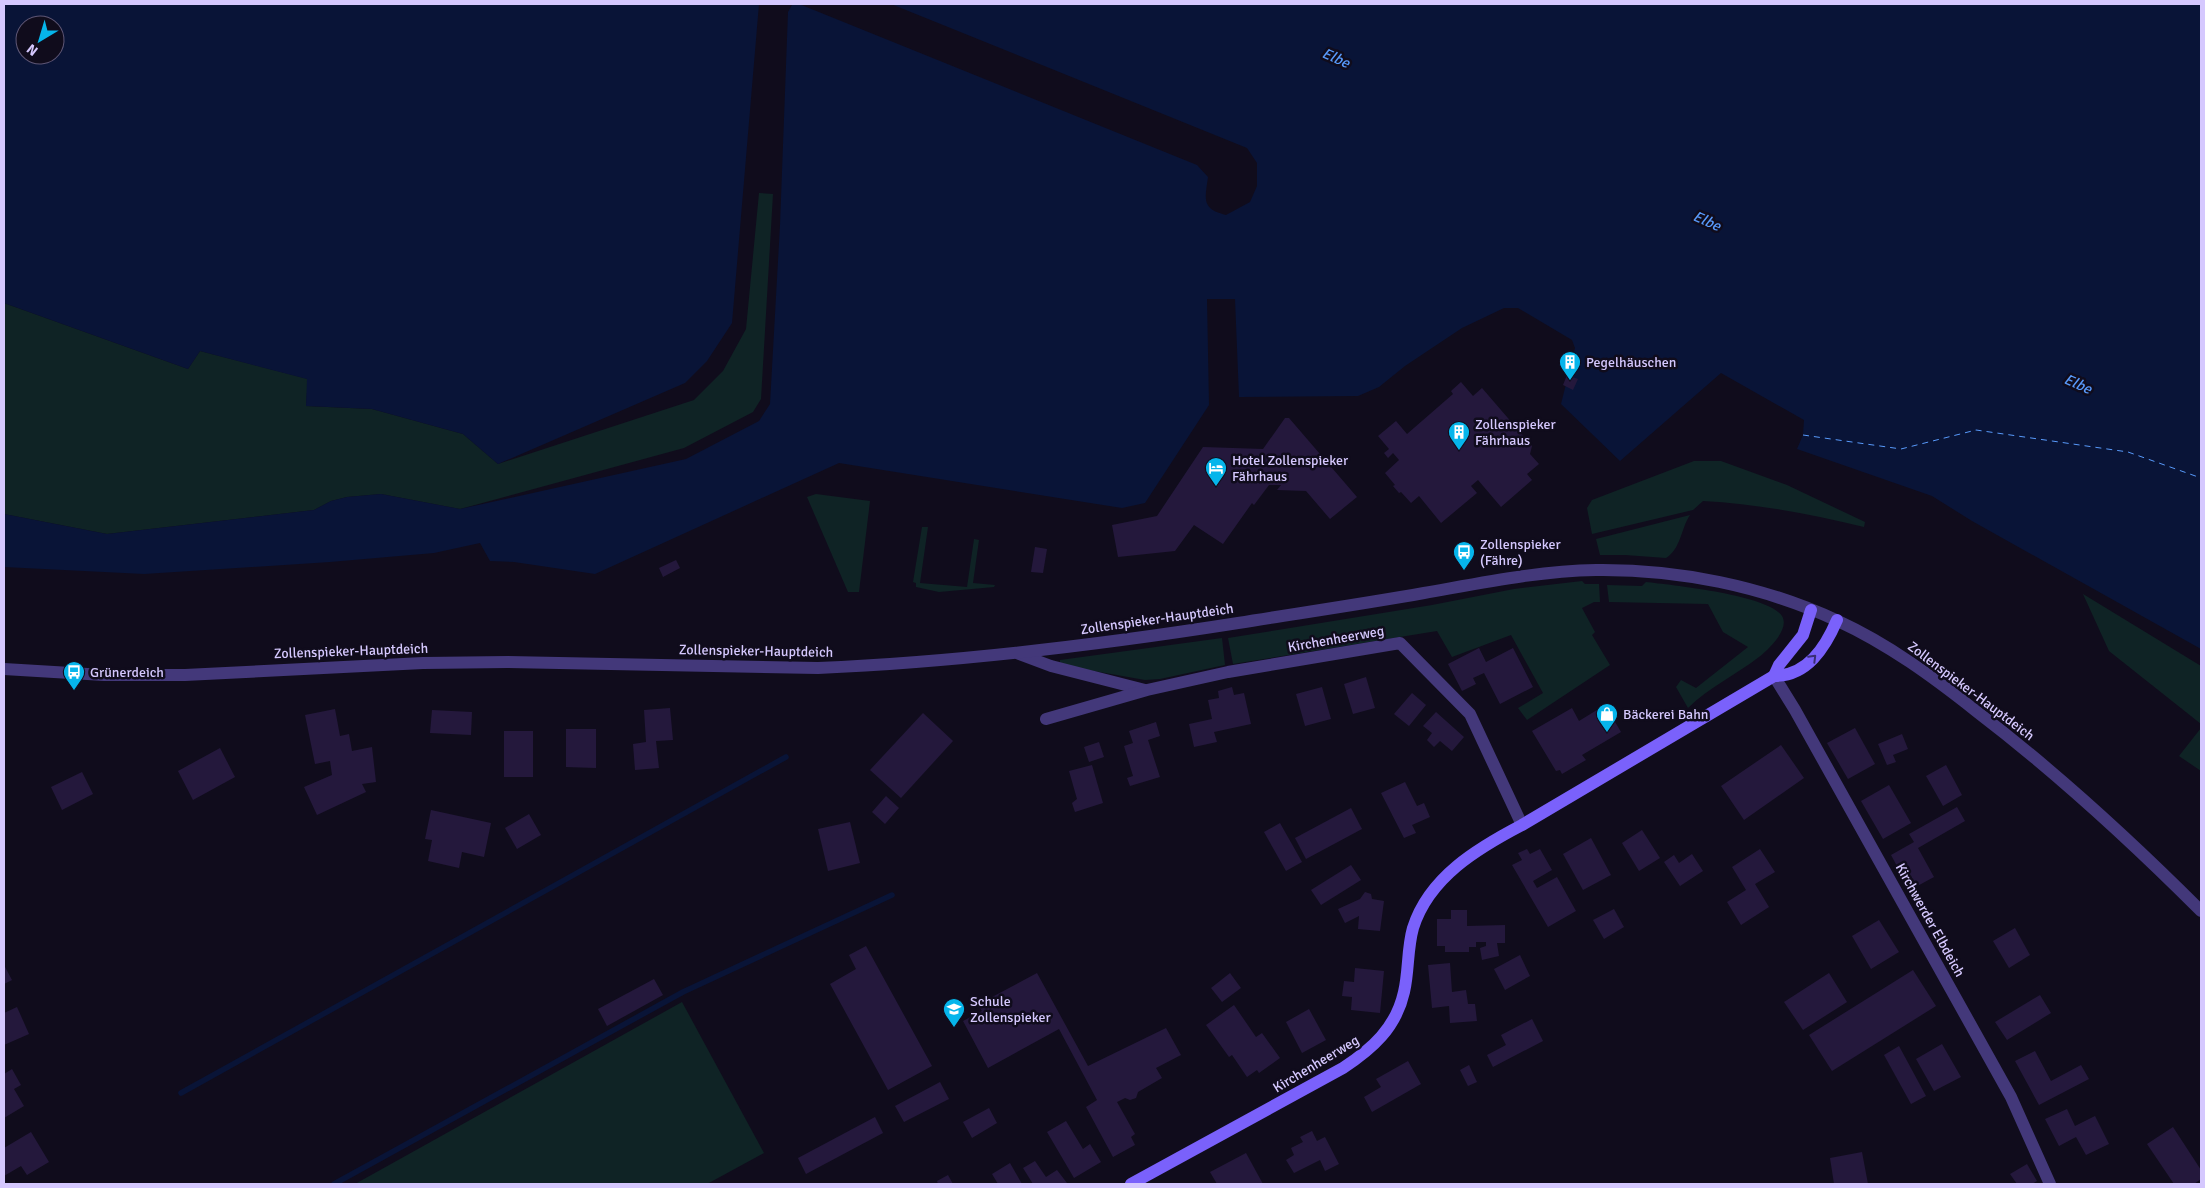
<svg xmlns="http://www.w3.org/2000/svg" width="2205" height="1188" font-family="Signika,sans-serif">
	<rect width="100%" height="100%" fill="#100c1c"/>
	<g fill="#0f2325">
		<polygon points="759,193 773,194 761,399 753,412 684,448 460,509 381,494 347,497 331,501 314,510 107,534 4,514 4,303 188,369 200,351 308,379 306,406 372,409 463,434 498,464 694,400 723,371 746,329"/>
		<path d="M1694 461H1721L1787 485 1865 522 1864 527C1811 514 1757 504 1703 501L1693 510 1592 534 1587 508 1592 500Z"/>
		<polygon points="816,494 870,501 859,592 848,592 807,497"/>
		<path d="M1690 515C1681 528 1681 549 1666 558L1625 555H1600L1596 539Z"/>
		<polygon points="922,527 928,527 920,583 967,587 974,539 979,540 973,583 995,585 994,587 939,592 916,587 916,583 913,582"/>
		<polygon points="1582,581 1585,584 1599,584 1600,602 1594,602 1582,608 1595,632 1592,635 1610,665 1527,720 1518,708 1543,693 1511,635 1452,657 1437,631 1233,664 1228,638 1432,605 1514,589"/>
		<path d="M1646 582C1672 585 1769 595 1782 616 1790 629 1769 649 1759 657 1736 675 1709 687 1688 708L1676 687 1681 680 1696 688 1748 647 1723 632 1708 604 1609 602 1607 585 1642 586Z"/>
		<polygon points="2083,594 2201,666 2201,724 2109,651"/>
		<polygon points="1222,638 1225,665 1160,679 1145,680 1060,665 1060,660"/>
		<polygon points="2201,728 2201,771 2179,756"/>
		<polygon points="682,1002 764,1153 707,1184 355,1184"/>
	</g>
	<g fill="#091437" fill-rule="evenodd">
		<path d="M4 4H759L732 323 707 361 685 383 498 464 463 434 372 409 306 406 307 379 200 351 188 369 4 303ZM25 25H55V55H25Z"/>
		<path d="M799 4 1197 165 1208 177C1205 199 1201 209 1226 215L1250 202 1257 186V163L1247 148 891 4H2201V649L1972 521 1932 496 1797 449 1803 435 1804 420 1721 373 1620 461 1561 404 1575 348 1572 340 1518 308H1504L1462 328 1405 366 1379 387 1358 396 1239 397 1235 299H1207L1209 405 1145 503 1122 508 839 463 595 574 514 562 490 561 480 543 434 553 330 562 144 574 4 567V514L107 534 314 510 331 501 347 497 381 494 460 509 686 459 759 421 770 404 780 225 788 12 792 5Z"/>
	</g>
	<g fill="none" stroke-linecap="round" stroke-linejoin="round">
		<g stroke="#091437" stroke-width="5.5">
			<polyline points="181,1093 786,757"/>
			<polyline points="334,1184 683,992 892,895"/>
		</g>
		<polyline stroke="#589afb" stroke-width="1" stroke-dasharray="6 5" stroke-linecap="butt" points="1803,435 1901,449 1976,430 2128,452 2201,478"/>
	</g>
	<g fill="#24183c">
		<polygon points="1567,375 1578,379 1573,390 1563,385"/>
		<polygon points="1461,382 1473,396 1482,388 1532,446 1530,454 1539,464 1527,474 1532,480 1501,507 1478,480 1471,486 1477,493 1441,523 1419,496 1411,503 1401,492 1399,493 1393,486 1395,485 1385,473 1399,460 1393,453 1388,458 1384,453 1389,449 1378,436 1396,421 1407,434 1453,394 1451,391"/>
		<polygon points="1285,418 1289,418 1357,497 1330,519 1306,491 1277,490 1281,485 1269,485 1254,505 1252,503 1223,544 1194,525 1175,551 1118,557 1112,525 1157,516 1203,447 1263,449"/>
		<polygon points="1035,547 1047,549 1043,573 1031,572"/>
		<polygon points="676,560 680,568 663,577 659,568"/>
		<polygon points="1479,648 1486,662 1513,648 1533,687 1500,704 1484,673 1473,678 1476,684 1462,691 1448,664"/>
		<polygon points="1366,677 1375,708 1353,714 1344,684"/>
		<polygon points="1232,687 1234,695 1244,693 1251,724 1214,732 1217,742 1194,747 1189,724 1212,719 1208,700 1219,698 1218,691"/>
		<polygon points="1322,687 1331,719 1305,726 1296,694"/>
		<polygon points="1412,693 1426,705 1409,726 1394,714"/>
		<polygon points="1605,705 1621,732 1582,755 1586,760 1562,774 1560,770 1556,771 1532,731 1572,708 1579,721"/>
		<polygon points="670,708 673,740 656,741 659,768 635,770 633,744 646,742 644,710"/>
		<polygon points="335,709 340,736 349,734 352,751 372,747 376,782 362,784 366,792 317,815 304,787 332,775 330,761 315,764 305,715"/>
		<polygon points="432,710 472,712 471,735 430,733"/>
		<polygon points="1436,712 1464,737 1452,751 1440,741 1434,747 1427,740 1432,733 1423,726"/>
		<polygon points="923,713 953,741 901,798 870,770"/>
		<polygon points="1156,722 1160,736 1148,740 1160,777 1130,786 1127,778 1133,776 1124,746 1133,743 1129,731"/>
		<polygon points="1855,728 1875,764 1848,779 1827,743"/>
		<polygon points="566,729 596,729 596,768 566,767"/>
		<rect x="504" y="731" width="29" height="46"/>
		<polygon points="1902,734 1908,749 1893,755 1896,762 1887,765 1878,744"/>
		<polygon points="1099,742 1104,757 1089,762 1084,747"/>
		<polygon points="1781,745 1804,778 1744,820 1721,786"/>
		<polygon points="220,748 235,777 193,800 178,771"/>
		<polygon points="1092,765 1103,803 1075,812 1072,803 1077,799 1069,771"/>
		<polygon points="1946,765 1962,795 1943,806 1926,776"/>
		<polygon points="82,772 93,794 62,810 51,787"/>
		<polygon points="1405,782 1417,806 1424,803 1430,817 1412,825 1416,833 1404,838 1381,793"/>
		<polygon points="1889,785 1911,823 1883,839 1861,801"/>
		<polygon points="886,796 899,808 885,824 872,812"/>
		<polygon points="1957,807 1965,821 1918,848 1934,877 1910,890 1891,855 1914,842 1909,834"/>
		<polygon points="1351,808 1362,829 1306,859 1295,838"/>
		<polygon points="431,810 491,823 484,857 462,852 459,868 428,861 432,840 425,839"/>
		<polygon points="529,814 541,835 517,849 505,828"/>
		<polygon points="850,822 860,863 828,871 818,829"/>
		<polygon points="1280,823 1302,862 1286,871 1264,832"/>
		<polygon points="1642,830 1660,858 1639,871 1622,843"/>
		<polygon points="1591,838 1611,875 1583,890 1563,854"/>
		<polygon points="1527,849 1530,854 1540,849 1552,870 1533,881 1537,888 1557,877 1576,911 1548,927 1512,865 1522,860 1518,853"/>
		<polygon points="1760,849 1775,872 1755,884 1769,907 1741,925 1727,902 1746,890 1732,867"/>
		<polygon points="1692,854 1703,871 1680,886 1664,862 1674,855 1679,863"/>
		<polygon points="1351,865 1361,880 1321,905 1311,890"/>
		<polygon points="1365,892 1371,894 1372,899 1384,901 1380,931 1358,929 1359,916 1345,923 1338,909 1360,899"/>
		<polygon points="1614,909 1624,927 1604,939 1593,920"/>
		<polygon points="1451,910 1467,910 1467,926 1505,925 1505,943 1497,943 1499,956 1482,960 1480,948 1486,946 1486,942 1476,942 1476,947 1469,947 1469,952 1445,952 1445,946 1437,946 1437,919 1451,919"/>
		<polygon points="1879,920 1899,952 1871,969 1852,936"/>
		<polygon points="2015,928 2030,955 2009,968 1993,941"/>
		<polygon points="866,946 932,1066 888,1090 830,984 856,969 849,955"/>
		<polygon points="1520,955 1530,976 1505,990 1494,969"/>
		<polygon points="1450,963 1452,992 1466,990 1468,1004 1475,1004 1477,1021 1450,1023 1449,1006 1432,1008 1428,965"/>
		<polygon points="4,965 12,980 4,984"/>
		<polygon points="1355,968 1384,971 1380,1013 1351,1010 1352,997 1342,996 1344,981 1354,982"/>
		<polygon points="1913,970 1936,1006 1832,1071 1809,1035"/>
		<polygon points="1037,973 1088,1066 1166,1028 1181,1055 1156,1068 1162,1078 1138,1092 1136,1098 1130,1100 1125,1098 1117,1102 1135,1134 1131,1137 1135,1145 1113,1157 1086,1107 1097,1100 1059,1029 988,1068 963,1021 982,1011 977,1005"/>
		<polygon points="1230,973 1241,988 1222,1002 1211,988"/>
		<polygon points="1829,973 1847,1002 1803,1030 1784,1002"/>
		<polygon points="654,979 663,995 607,1026 598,1009"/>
		<polygon points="2040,995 2051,1013 2007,1040 1995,1022"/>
		<polygon points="1234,1005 1256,1037 1262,1033 1280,1058 1259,1073 1257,1070 1247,1077 1232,1055 1229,1057 1206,1025"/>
		<polygon points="17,1007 29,1034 4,1045 4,1013"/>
		<polygon points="1309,1009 1326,1040 1302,1053 1286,1022"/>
		<polygon points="1532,1019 1543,1041 1493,1067 1487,1055 1506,1045 1501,1035"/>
		<polygon points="1942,1044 1961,1077 1934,1091 1916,1059"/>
		<polygon points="1899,1046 1926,1096 1911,1104 1884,1055"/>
		<polygon points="2035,1051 2051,1081 2081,1065 2089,1079 2039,1105 2015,1061"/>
		<polygon points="1408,1061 1421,1084 1372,1112 1364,1097 1381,1087 1376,1079"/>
		<polygon points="1469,1065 1477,1082 1468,1086 1460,1070"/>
		<polygon points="12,1069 21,1085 14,1089 24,1106 4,1118 4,1074"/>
		<polygon points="940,1082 949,1099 904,1122 895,1106"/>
		<polygon points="989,1108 997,1123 972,1138 963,1122"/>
		<polygon points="2067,1109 2075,1126 2095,1116 2109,1144 2086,1155 2076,1137 2059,1146 2045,1119"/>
		<polygon points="875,1117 883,1133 806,1174 798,1158"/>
		<polygon points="1066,1121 1083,1149 1090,1144 1101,1162 1074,1178 1047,1132"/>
		<polygon points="2173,1127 2201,1170 2201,1179 2194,1184 2174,1184 2147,1144"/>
		<polygon points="1312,1131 1317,1141 1325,1137 1339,1164 1325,1171 1320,1160 1294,1173 1286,1160 1294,1155 1291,1148 1303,1142 1300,1137"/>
		<polygon points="31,1132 49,1162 27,1175 21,1166 4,1176 4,1148"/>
		<polygon points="1862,1152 1868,1184 1834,1184 1830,1158"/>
		<polygon points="1246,1153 1263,1184 1217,1184 1210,1172"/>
		<polygon points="1035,1161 1046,1177 1057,1170 1067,1183 1033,1184 1023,1168"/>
		<polygon points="1010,1163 1022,1184 998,1184 992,1174"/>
		<polygon points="2027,1164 2037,1181 2032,1184 2017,1184 2010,1174"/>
		<polygon points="948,1175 953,1184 938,1184 937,1181"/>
	</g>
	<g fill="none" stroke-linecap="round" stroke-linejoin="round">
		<g stroke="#43387a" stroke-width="12">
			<polyline points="1019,654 1051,666 1145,690"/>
			<polyline points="1774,676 1795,710 2011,1097 2050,1184"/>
			<polyline points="1046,719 1147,690 1228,672 1400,643 1470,714 1522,825"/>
		</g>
		<path stroke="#43387a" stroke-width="12" d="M4 669 104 675H185L423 663 508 662 818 668C959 662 1098 645 1238 623 1300 613 1362 604 1424 593 1481 583 1538 571 1596 570 1678 569 1763 586 1838 621 1888 644 1933 677 1976 711 2056 772 2130 840 2201 911"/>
		<g stroke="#7a61fb" stroke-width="12">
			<polyline points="1774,676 1779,665 1803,635 1811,610"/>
			<path d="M1131 1184 1343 1068C1372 1049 1396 1028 1404 992 1409 971 1407 949 1413 928 1429 877 1478 848 1522 825L1774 676C1807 676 1825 648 1837 620"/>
		</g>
	</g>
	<defs><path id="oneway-chevron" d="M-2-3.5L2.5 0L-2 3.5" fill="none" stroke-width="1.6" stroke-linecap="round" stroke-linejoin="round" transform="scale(1.25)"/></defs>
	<use stroke="#3a2e75" href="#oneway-chevron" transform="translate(1813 658) rotate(-45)"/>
	<defs>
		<g id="building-pin" transform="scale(1.125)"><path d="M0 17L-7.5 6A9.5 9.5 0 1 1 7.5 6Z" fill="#06b5eb" stroke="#100c1c"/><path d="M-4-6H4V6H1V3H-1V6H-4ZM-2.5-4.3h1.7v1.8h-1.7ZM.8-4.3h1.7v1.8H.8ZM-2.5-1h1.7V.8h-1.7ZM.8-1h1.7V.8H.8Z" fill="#fff"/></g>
		<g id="hotel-pin" transform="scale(1.125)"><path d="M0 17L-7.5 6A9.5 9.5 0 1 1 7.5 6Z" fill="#06b5eb" stroke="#100c1c"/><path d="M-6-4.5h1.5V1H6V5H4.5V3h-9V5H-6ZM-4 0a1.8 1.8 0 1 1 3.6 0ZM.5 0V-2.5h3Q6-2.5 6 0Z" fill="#fff"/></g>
		<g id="bus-pin" transform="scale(1.125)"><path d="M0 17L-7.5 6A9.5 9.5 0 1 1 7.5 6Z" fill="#06b5eb" stroke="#100c1c"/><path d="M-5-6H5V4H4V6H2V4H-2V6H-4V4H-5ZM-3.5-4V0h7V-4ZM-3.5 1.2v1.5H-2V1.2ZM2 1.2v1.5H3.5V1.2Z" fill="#fff"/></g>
		<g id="shop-pin" transform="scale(1.125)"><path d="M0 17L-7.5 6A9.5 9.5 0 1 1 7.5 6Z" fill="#06b5eb" stroke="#100c1c"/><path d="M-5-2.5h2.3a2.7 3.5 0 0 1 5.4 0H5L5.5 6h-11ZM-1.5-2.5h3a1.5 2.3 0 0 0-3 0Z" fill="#fff"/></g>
		<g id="school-pin" transform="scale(1.125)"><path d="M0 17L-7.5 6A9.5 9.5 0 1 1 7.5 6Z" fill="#06b5eb" stroke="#100c1c"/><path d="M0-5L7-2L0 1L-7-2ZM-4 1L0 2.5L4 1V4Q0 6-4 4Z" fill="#fff"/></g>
	</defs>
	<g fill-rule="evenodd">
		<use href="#building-pin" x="1570" y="362"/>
		<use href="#building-pin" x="1459" y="432"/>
		<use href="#hotel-pin" x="1216" y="468"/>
		<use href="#bus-pin" x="1464" y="552"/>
		<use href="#bus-pin" x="74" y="672"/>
		<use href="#shop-pin" x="1607" y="714"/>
		<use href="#school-pin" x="954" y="1009"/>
	</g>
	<g text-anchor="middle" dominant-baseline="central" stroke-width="5" stroke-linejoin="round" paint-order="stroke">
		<g font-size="14" fill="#d5c8fe" stroke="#100c1c" text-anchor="start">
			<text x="1586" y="362">Pegelhäuschen</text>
			<text x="1475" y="424">Zollenspieker<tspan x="1475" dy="16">Fährhaus</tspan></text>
			<text x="1232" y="460">Hotel Zollenspieker<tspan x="1232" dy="16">Fährhaus</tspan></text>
			<text x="1480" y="544">Zollenspieker<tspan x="1480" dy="16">(Fähre)</tspan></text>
			<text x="90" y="672">Grünerdeich</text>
			<text x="1623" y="714">Bäckerei Bahn</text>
			<text x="970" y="1001">Schule<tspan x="970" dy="16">Zollenspieker</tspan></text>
		</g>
		<g font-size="14" fill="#d5c8fe" stroke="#100c1c">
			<text transform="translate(1157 619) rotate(-8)">Zollenspieker-Hauptdeich</text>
			<text transform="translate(1336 639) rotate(-10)">Kirchenheerweg</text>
			<text transform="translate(351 651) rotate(-2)">Zollenspieker-Hauptdeich</text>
			<text transform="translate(756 651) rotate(1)">Zollenspieker-Hauptdeich</text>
			<text transform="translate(1971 691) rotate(37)">Zollenspieker-Hauptdeich</text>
			<text transform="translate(1930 920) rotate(61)">Kirchwerder Elbdeich</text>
			<text transform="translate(1316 1064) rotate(-31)">Kirchenheerweg</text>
		</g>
		<g font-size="15" font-style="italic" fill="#589afb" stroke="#100c1c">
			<text transform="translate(1336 58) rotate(24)">Elbe</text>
			<text transform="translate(1707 221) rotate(24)">Elbe</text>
			<text transform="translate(2078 384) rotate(24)">Elbe</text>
		</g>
	</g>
	<rect width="2205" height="1188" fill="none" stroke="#d5c8fe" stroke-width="10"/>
	<g transform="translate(40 40) rotate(218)"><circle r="24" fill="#100c1c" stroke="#5f5776"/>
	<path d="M0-4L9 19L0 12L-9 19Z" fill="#06b5eb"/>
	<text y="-8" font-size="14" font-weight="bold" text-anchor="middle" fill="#d5c8fe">N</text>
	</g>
</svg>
